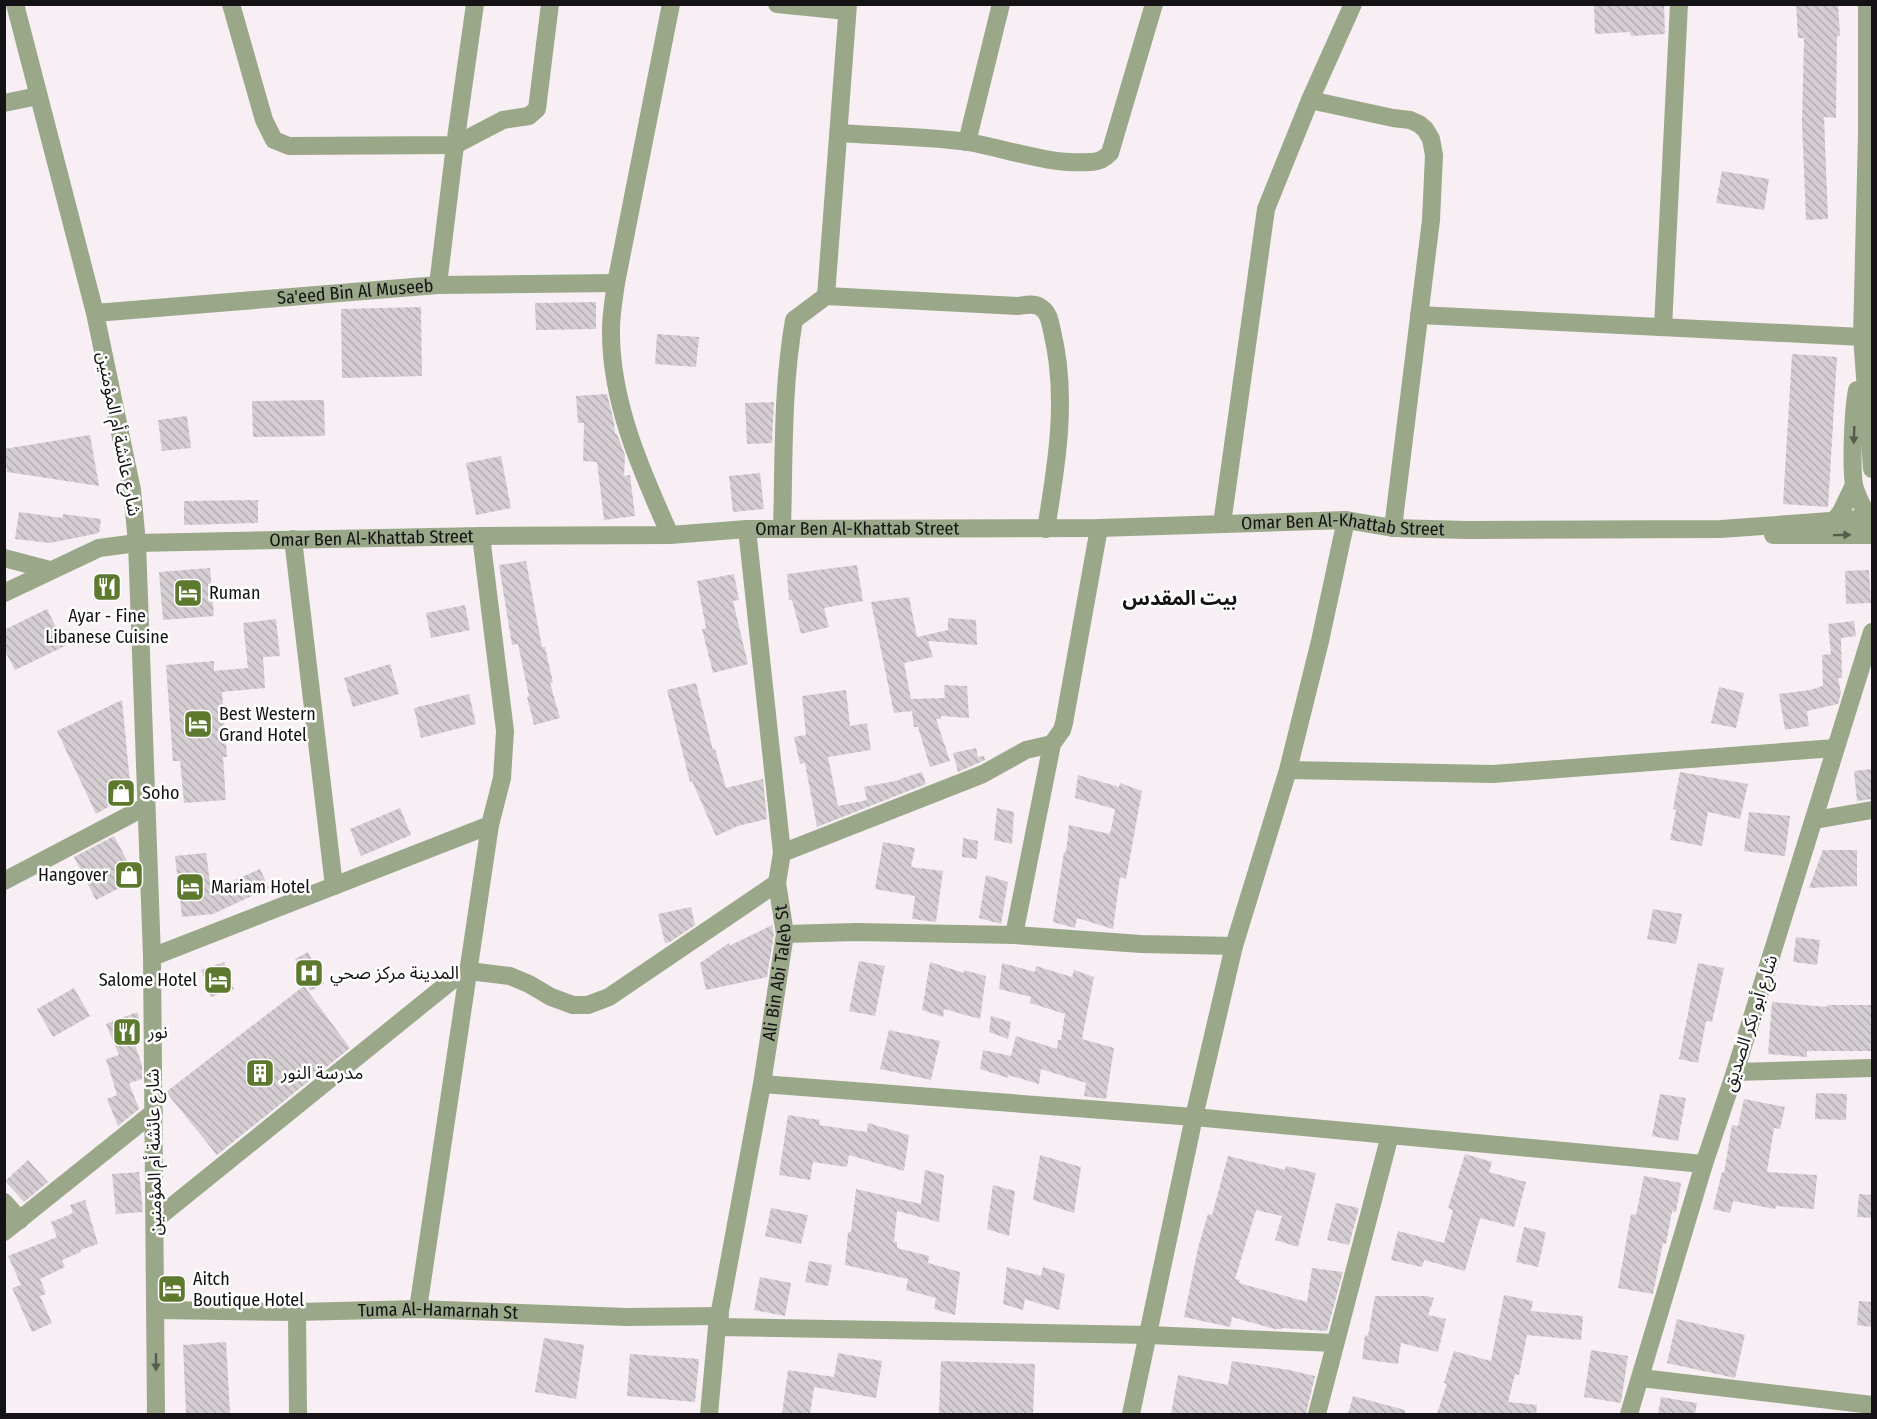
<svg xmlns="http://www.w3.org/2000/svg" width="1877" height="1419" font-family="'Fira Sans Condensed','Noto Sans Arabic',sans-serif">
	<defs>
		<pattern id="building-back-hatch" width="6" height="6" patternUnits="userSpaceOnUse" patternTransform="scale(1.5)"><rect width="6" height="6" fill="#d4cdd2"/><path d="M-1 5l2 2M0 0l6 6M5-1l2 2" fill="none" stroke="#b5afb3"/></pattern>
	</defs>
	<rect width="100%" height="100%" fill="#f7eff4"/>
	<g fill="url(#building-back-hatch)">
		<polygon points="1594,4 1664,4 1665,34 1631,36 1630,32 1595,34"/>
		<polygon points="1796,4 1838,4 1840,36 1837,36 1836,118 1824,117 1828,219 1806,220 1802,123 1804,38 1798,38"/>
		<polygon points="1722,171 1769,179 1764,210 1716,203"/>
		<polygon points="596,302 596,329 536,330 535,303"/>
		<polygon points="421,307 422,376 342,378 341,309"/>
		<polygon points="657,334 699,337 696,367 655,364"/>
		<polygon points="1792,354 1837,357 1828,507 1783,504"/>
		<polygon points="607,394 614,422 615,434 617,434 625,455 624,476 630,475 635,516 604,520 597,462 583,461 584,423 578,423 576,396"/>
		<polygon points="324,400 325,436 253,437 252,401"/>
		<polygon points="774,402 772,443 747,444 745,403"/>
		<polygon points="187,416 191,448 162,451 158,420"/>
		<polygon points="90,435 99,486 7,472 4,449"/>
		<polygon points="501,456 511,508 476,515 466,463"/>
		<polygon points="760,473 764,509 733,512 729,476"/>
		<polygon points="258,500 258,523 184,525 184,501"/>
		<polygon points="19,512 62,518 63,514 101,519 99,533 50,543 15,539"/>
		<polygon points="526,561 542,647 545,647 553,683 550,683 560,718 534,725 527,697 529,696 518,644 512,645 499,565"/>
		<polygon points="857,565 863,601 824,608 829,627 801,634 792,600 789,600 787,574"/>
		<polygon points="210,568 214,616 163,620 159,572"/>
		<polygon points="1869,570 1871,603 1846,604 1845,571"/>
		<polygon points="734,574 739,600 733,601 748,664 713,673 702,629 706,628 697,581"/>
		<polygon points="909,597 917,637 948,630 948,618 976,620 977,645 928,641 933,657 904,663 911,699 945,698 944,685 967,686 969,718 941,716 941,719 936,719 950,761 930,767 918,727 914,727 912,711 894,713 871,602"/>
		<polygon points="465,605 470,630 431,638 426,613"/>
		<polygon points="47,609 65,646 15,670 4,649 4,630"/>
		<polygon points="276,619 280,656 263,657 265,688 222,692 227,757 223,757 226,800 184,803 180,761 173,761 166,665 214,661 214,671 248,668 243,623"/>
		<polygon points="1854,621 1856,636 1841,638 1842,678 1838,678 1841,693 1838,704 1807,711 1809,726 1785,730 1779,694 1810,690 1823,686 1822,655 1831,654 1828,624"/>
		<polygon points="390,664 399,694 353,707 344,678"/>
		<polygon points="696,683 713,750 715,749 726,788 763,779 767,819 738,826 716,836 692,781 690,782 667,690"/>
		<polygon points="1719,687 1744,693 1736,728 1711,723"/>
		<polygon points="846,690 850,726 867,723 871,750 828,757 838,806 867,800 864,787 900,780 900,779 922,772 926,784 817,827 805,763 800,764 794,737 806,735 802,696"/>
		<polygon points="469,694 476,724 421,738 414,708"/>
		<polygon points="122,700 131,794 96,814 57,731"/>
		<polygon points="976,748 978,757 984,756 985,760 958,772 953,753"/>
		<polygon points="1872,769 1872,799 1857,801 1854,771"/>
		<polygon points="1680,772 1748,784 1740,819 1708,812 1702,846 1670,840 1676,810 1673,809"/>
		<polygon points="1078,775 1119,787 1120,783 1142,791 1126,879 1120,877 1113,929 1077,918 1075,928 1053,922 1064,852 1066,852 1069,825 1110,834 1115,809 1075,798"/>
		<polygon points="400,808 411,835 361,856 350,829"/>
		<polygon points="997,808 1014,812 1012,844 994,840"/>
		<polygon points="1749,812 1790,816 1785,856 1744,851"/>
		<polygon points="114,836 137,879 96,900 74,857"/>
		<polygon points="963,838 978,841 977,859 962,857"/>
		<polygon points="883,842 915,848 911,867 943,871 936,922 912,919 915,896 875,889"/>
		<polygon points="1823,850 1857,850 1857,886 1809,888"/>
		<polygon points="206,853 211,890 260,869 269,888 213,914 182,917 175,856"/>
		<polygon points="986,875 1008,882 1001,924 979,918"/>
		<polygon points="691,907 695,925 670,942 665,943 658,914"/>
		<polygon points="1653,909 1682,914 1676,944 1647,939"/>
		<polygon points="772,925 774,934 767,977 706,990 700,963 729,943 729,946"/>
		<polygon points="1796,937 1820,940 1817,965 1793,962"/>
		<polygon points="308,952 324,984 310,991 295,959"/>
		<polygon points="859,961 885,966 875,1016 849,1011"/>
		<polygon points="224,962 234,989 211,997 201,970"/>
		<polygon points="930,962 964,973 964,970 986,976 980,1019 944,1009 943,1017 922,1010"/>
		<polygon points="1002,963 1035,972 1036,966 1072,977 1074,970 1094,977 1082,1039 1114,1048 1106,1099 1084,1096 1086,1083 1041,1069 1039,1084 1008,1075 1008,1078 980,1069 983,1050 1011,1056 1016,1036 1057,1049 1058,1040 1061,1040 1065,1014 1030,1003 1031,997 999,989"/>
		<polygon points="1698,963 1724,968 1712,1022 1706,1021 1698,1063 1679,1059"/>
		<polygon points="304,986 350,1048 217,1155 166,1092"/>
		<polygon points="74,988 90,1016 53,1037 37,1009"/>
		<polygon points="1772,1002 1827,1007 1827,1005 1872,1005 1872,1051 1807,1051 1807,1057 1768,1054"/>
		<polygon points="137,1012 141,1024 141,1043 135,1045 142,1065 142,1079 129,1083 139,1109 118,1126 107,1099 117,1095 106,1059 119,1055 106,1024"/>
		<polygon points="991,1016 1011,1022 1008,1039 989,1032"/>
		<polygon points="889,1030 940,1041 931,1080 880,1069"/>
		<polygon points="1816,1093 1847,1094 1846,1120 1815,1119"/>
		<polygon points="1660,1094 1686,1098 1678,1141 1652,1136"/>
		<polygon points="1744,1099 1785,1107 1780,1129 1774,1128 1767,1172 1817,1175 1814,1209 1776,1206 1775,1209 1733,1201 1730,1213 1713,1209 1722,1172 1724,1173 1732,1125 1738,1126"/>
		<polygon points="788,1115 820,1120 819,1125 867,1132 868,1123 909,1135 904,1171 849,1155 847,1167 813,1162 810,1180 779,1175"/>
		<polygon points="1465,1154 1492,1162 1489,1172 1526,1182 1514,1227 1480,1218 1465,1271 1424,1260 1422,1267 1391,1260 1398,1231 1444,1243 1453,1210 1448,1208"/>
		<polygon points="1040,1155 1081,1167 1074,1213 1033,1200"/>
		<polygon points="1228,1156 1285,1170 1286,1166 1316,1173 1298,1247 1275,1240 1282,1216 1256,1210 1235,1279 1240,1280 1239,1283 1307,1302 1312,1268 1343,1272 1327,1331 1282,1328 1282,1329 1275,1329 1232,1317 1230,1327 1184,1317 1198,1248 1208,1214 1212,1215"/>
		<polygon points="28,1160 48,1182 24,1202 5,1181"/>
		<polygon points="925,1170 944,1175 939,1222 897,1211 894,1242 897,1242 897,1248 929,1256 928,1263 960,1272 955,1315 934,1309 936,1298 906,1290 908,1279 845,1265 848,1232 851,1232 856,1189 921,1204"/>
		<polygon points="139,1172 143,1212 116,1214 112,1174"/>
		<polygon points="1644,1176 1681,1183 1676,1212 1672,1211 1666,1244 1663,1243 1653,1294 1618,1288 1631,1214 1636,1215"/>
		<polygon points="993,1185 1015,1191 1009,1236 987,1229"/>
		<polygon points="1859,1194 1872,1195 1872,1218 1857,1217"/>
		<polygon points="85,1200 98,1244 80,1250 81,1252 62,1260 65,1267 40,1279 46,1294 40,1296 52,1323 32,1332 12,1288 21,1285 8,1256 57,1237 51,1222 73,1213 70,1205"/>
		<polygon points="1336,1203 1359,1208 1349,1245 1327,1240"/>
		<polygon points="771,1208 808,1215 801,1244 765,1236"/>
		<polygon points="1524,1227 1546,1232 1538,1267 1516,1262"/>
		<polygon points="809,1261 832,1265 828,1286 805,1282"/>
		<polygon points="1007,1267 1041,1276 1043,1267 1065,1274 1059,1310 1025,1299 1023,1310 1003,1304"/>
		<polygon points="760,1277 791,1283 785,1316 754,1310"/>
		<polygon points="1504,1295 1533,1301 1531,1311 1583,1316 1581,1340 1527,1335 1519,1375 1515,1374 1508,1402 1537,1405 1536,1414 1437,1414 1447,1384 1444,1383 1454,1351 1491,1361"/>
		<polygon points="1375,1296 1427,1296 1434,1298 1428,1315 1446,1319 1438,1352 1401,1343 1398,1364 1362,1359 1365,1335 1368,1336"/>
		<polygon points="1859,1301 1872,1302 1872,1327 1857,1325"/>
		<polygon points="1677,1319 1745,1335 1735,1378 1667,1363"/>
		<polygon points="544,1338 584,1345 576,1399 535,1392"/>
		<polygon points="226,1342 230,1414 186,1414 183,1345"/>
		<polygon points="1591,1350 1628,1356 1621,1403 1584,1397"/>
		<polygon points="838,1353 882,1361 876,1398 814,1387 810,1414 782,1414 788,1370 834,1377"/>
		<polygon points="630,1354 699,1359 695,1402 627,1396"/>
		<polygon points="941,1361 1035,1364 1033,1414 939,1414"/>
		<polygon points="1232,1361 1289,1370 1315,1376 1306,1414 1171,1414 1178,1375 1228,1385"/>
		<polygon points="1353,1396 1405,1410 1405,1414 1348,1414"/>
		<polygon points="1661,1397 1697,1403 1695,1414 1658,1414"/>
	</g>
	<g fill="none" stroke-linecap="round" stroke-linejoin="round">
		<g stroke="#9aa889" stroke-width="18">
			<polyline points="15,4 95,313 132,490 137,543 152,957 156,1414"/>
			<polyline points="231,4 264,120 274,140 289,146 455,145 503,120 529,116 537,109 550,4"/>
			<polyline points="777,4 847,11"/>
			<polyline points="1867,4 1867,134 1862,337 1872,469"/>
			<polyline points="1310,100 1393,118 1410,120 1419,124 1425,129 1431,139 1434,155 1431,220 1393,528"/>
			<polyline points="4,103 38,96"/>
			<path d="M839 133C880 136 928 136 968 142 1008 149 1049 165 1090 162 1099 162 1104 159 1110 153L1154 4"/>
			<polyline points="967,142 1001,4"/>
			<polyline points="438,285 455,145 475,4"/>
			<polyline points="826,296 848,4"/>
			<path id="s1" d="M95 313 438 285 616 283"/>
			<polyline points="1419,315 1862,337"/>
			<polyline points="1663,327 1679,4"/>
			<path d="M1857 390C1853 411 1851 464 1854 485 1857 498 1865 511 1872 523"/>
			<polyline points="1834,521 1841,512 1854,485"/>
			<polyline points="1222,524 1266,209 1310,100 1353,4"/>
			<path d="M782 529C784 460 782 388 794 320L826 296 1018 306C1025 305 1034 303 1040 307 1049 312 1050 322 1052 331 1068 396 1057 463 1046 529"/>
			<path d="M670 535C641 470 610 401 611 329 611 314 614 298 616 283L671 4"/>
			<polyline points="1773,535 1872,535"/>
			<polyline points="293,539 334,886"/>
			<polyline points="4,558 50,570"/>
			<path id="s2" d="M4 593 99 548 137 543 481 536 670 535 747 529 1099 528 1346 520 1393 528 1467 530 1721 529 1872 518"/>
			<polyline points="1288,770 1493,774 1835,748"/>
			<polyline points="1815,820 1872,810"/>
			<polyline points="782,853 983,774 1026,750 1052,744 1062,730 1064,723 1099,528"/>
			<polyline points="4,881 145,807"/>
			<polyline points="785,934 856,932 1014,935 1141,944 1234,946"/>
			<polyline points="1014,935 1052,744"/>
			<polyline points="152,957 490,825"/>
			<polyline points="1735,1072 1872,1068"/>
			<polyline points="762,1084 1194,1117 1704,1164"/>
			<polyline points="4,1202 20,1220"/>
			<polyline points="155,1220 456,977 469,971 510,976 529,984 551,997 573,1005 588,1005 609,997 777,883"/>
			<polyline points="4,1232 154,1112"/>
			<polyline points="418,1309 490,825 502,778 505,731 481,536"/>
			<path id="s3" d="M156 1310 297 1312 418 1309 627 1317 720 1316"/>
			<polyline points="297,1312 298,1413"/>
			<polyline points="717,1327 1148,1335 1335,1343"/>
			<polyline points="1641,1378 1872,1405"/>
			<path id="s4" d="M709 1414 717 1327 762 1084 785 934 777 883 782 853 747 529"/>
			<polyline points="1131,1414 1194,1117 1234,946 1288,770 1320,641 1346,520"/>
			<polyline points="1317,1414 1390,1135"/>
			<polyline points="1629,1414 1704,1164 1735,1072 1872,632"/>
		</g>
	</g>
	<defs><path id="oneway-solid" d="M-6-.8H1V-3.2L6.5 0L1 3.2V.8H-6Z" transform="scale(1.5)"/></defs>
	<g fill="#575d4e">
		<use href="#oneway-solid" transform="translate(1854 435) rotate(92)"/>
		<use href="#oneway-solid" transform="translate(1842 535) rotate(-1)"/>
		<use href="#oneway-solid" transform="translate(156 1362) rotate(90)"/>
	</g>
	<defs>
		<g id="restaurant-square" transform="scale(1.5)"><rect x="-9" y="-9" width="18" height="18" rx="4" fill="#5c792e" stroke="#fff"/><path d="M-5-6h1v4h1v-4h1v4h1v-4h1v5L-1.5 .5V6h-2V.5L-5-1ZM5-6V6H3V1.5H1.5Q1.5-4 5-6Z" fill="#fff"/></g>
		<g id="hotel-square" transform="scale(1.5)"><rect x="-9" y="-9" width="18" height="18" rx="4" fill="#5c792e" stroke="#fff"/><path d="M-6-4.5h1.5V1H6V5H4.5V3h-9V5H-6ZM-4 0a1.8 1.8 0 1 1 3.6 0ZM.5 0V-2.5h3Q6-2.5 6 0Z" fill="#fff"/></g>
		<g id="shop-square" transform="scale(1.5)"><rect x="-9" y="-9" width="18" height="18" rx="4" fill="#5c792e" stroke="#fff"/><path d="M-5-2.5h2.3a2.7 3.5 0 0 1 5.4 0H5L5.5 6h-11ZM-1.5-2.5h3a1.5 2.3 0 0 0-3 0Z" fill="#fff"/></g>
		<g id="hospital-square" transform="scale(1.5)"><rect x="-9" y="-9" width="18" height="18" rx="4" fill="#5c792e" stroke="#fff"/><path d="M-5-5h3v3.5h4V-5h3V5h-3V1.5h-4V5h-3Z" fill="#fff"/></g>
		<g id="building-square" transform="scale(1.5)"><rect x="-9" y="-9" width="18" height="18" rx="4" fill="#5c792e" stroke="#fff"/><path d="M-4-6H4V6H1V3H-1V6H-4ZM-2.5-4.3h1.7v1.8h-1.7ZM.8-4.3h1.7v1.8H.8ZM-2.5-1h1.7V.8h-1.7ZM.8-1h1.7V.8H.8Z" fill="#fff"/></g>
	</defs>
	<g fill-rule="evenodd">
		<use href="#restaurant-square" x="107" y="587"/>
		<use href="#hotel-square" x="188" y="593"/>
		<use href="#hotel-square" x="198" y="724"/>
		<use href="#shop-square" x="121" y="793"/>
		<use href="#shop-square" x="129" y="875"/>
		<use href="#hotel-square" x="190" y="887"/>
		<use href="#hospital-square" x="309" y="973"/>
		<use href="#hotel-square" x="218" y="980"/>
		<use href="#restaurant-square" x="127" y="1032"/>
		<use href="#building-square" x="260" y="1073"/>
		<use href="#hotel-square" x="172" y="1289"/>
	</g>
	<g text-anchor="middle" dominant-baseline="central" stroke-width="5" stroke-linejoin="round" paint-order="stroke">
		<g font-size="18" fill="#141214" stroke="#fff">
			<text stroke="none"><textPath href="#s1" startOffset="261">Sa'eed Bin Al Museeb</textPath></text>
			<text transform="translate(119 434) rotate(79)">شارع عائشة أم المؤمنين</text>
			<text stroke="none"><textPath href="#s2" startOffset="1350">Omar Ben Al-Khattab Street</textPath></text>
			<text stroke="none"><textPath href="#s2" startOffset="864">Omar Ben Al-Khattab Street</textPath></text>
			<text stroke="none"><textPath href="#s2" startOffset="378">Omar Ben Al-Khattab Street</textPath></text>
			<text stroke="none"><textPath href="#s4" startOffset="447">Ali Bin Abi Taleb St</textPath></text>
			<text transform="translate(1750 1023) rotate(-72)">شارع أبو بكر الصديق</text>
			<text transform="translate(154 1152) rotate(-91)">شارع عائشة أم المؤمنين</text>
			<text stroke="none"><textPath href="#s3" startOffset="282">Tuma Al-Hamarnah St</textPath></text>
		</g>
		<g font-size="18" fill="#141214" stroke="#fff" text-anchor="start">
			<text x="209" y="593">Ruman</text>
			<text x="107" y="616" text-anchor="middle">Ayar - Fine<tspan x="107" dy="21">Libanese Cuisine</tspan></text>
			<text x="219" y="714">Best Western<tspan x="219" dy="21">Grand Hotel</tspan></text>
			<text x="142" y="793">Soho</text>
			<text x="108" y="875" text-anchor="end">Hangover</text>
			<text x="211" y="887">Mariam Hotel</text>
			<text x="330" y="973">المدينة مركز صحي</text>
			<text x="197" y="980" text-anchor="end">Salome Hotel</text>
			<text x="148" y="1032">نور</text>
			<text x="281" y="1073">مدرسة النور</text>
			<text x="193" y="1279">Aitch<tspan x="193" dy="21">Boutique Hotel</tspan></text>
		</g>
		<g font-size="20" font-weight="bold" fill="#141214" stroke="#fff">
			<text x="1180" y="598">بيت المقدس</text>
		</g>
	</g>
	<rect width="1877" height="1419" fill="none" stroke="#141214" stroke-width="12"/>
</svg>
